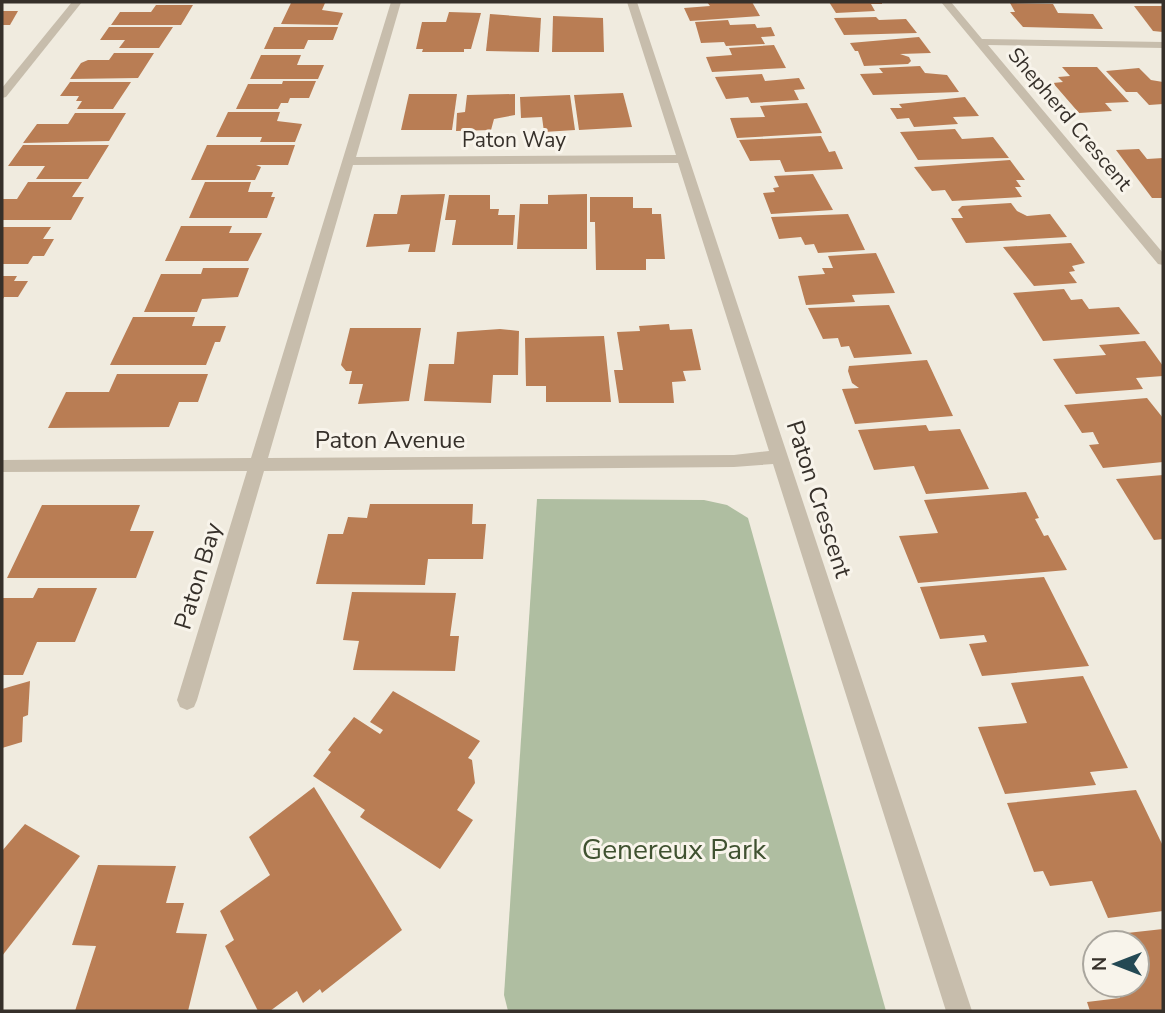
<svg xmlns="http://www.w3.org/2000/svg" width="1165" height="1013" font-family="'Nunito Sans',sans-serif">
	<rect width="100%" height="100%" fill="#f0ebdf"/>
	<polygon fill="#afbea1" points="537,499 704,500 727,505 748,518 886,1011 508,1011 504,995"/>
	<g fill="#b97d54">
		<polygon points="707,2 752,2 760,16 690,21 684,8 710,6"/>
		<polygon points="829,2 882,2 882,4 871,4 875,11 836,13"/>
		<polygon points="291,3 325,3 322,10 343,13 338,25 281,24"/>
		<polygon points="1010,3 1053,4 1058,13 1093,14 1103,29 1023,27 1010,12 1015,12"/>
		<polygon points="156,5 193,5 181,25 111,25 120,12 151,12"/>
		<polygon points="1134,6 1163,6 1163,32 1153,31"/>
		<polygon points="2,11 18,11 10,25 2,25"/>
		<polygon points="449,12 481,13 471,49 464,49 464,52 422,52 423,49 416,49 422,22 446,22"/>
		<polygon points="490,14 541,18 539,52 486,51"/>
		<polygon points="553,16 603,18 604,52 552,52"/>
		<polygon points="876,17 879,20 906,19 917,33 844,35 834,18"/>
		<polygon points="728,20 730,25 755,24 757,28 771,27 775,36 761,37 765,44 726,46 724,42 701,43 695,22"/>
		<polygon points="109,27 173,27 159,48 119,48 125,40 100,40"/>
		<polygon points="274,27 338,27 333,40 308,40 304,49 264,49"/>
		<polygon points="919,37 931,53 900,54 909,57 911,61 908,64 864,66 858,51 855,51 850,43"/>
		<polygon points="774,45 786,68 712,72 706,57 732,55 729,48"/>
		<polygon points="114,53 154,53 138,78 70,79 81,63 88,60 109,60"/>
		<polygon points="261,55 301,55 297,65 324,65 318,79 250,79"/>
		<polygon points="920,66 925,73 947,75 959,92 873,95 860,74 883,73 879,68"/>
		<polygon points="1062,67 1097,67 1129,102 1105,103 1112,111 1079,113 1053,83 1063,82 1058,77 1070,76"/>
		<polygon points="1139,68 1151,80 1163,82 1163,104 1149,105 1137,92 1126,92 1106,71"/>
		<polygon points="762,74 765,81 799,78 805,89 794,90 799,100 751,103 748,97 726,99 715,77"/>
		<polygon points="283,81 316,81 309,98 290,98 288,103 281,103 278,109 236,109 248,84 282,84"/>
		<polygon points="70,82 131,82 113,109 77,109 82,101 76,101 79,96 60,96"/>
		<polygon points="623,93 632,127 579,130 574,95"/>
		<polygon points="409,94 457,94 452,130 401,130"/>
		<polygon points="515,94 515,115 494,119 491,130 456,131 457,113 465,112 467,95"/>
		<polygon points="570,95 575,130 544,132 542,117 521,118 520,97"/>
		<polygon points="965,97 979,116 953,117 958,124 914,127 909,118 897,119 890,108 902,108 899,104"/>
		<polygon points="807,103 822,133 737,138 730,118 765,117 760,106"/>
		<polygon points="228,112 280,112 277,121 302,124 295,142 260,142 262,137 216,137"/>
		<polygon points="75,113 126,113 109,141 23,143 37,124 68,124"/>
		<polygon points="955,129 962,139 993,137 1009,158 918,160 900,132"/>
		<polygon points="821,136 829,152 835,151 843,169 785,172 780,160 750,161 739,140"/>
		<polygon points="23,145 109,145 88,179 36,179 45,166 8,166"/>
		<polygon points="207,145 295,145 288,165 256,165 261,167 255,180 191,180"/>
		<polygon points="1139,149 1147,159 1163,158 1163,198 1152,198 1116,150"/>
		<polygon points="1010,160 1025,180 1016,180 1021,187 1015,187 1022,197 952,201 945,190 932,191 914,167"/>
		<polygon points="813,174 833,210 771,214 763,193 775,192 773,188 779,187 774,176"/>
		<polygon points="28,182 82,182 72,197 84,197 71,220 2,220 2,199 17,199"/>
		<polygon points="205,182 251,182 248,192 273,192 271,197 275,197 267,218 189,218"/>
		<polygon points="445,194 435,252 408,252 410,244 366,247 374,214 397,214 401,195"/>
		<polygon points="587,194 587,249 517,249 520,204 548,204 548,195"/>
		<polygon points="449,195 490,195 490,209 499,209 498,215 515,215 513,245 452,245 456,220 445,220"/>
		<polygon points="590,197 633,197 633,208 652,208 652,214 661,214 665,259 646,259 646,270 596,270 595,222 590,222"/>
		<polygon points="1011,203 1017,211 1027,216 1050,214 1067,237 966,243 951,218 963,218 958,210 962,206"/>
		<polygon points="848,214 865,250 818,253 814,244 805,245 801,237 779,239 771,217"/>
		<polygon points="181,226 232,226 229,233 262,233 248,261 165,261"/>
		<polygon points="2,227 51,227 43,239 54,239 44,256 33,256 28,264 2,264"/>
		<polygon points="1071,243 1085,263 1072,266 1075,271 1069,272 1077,283 1034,286 1003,247"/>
		<polygon points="876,253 895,293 852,295 855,302 806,305 798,276 825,274 822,268 833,268 828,256"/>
		<polygon points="203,268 249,268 238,297 202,299 197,312 144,312 161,274 201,274"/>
		<polygon points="2,276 17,276 14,281 28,281 18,297 4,297 2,301"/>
		<polygon points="1064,289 1071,300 1082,299 1089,309 1119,307 1140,334 1043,341 1013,293"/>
		<polygon points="889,305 912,354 854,358 849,346 841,347 838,338 823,339 808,308"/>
		<polygon points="133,317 195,317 192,326 226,326 220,342 215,342 206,365 110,365"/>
		<polygon points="669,324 670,330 692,329 701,370 683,371 686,381 672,382 674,403 619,403 614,370 623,370 617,332 640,331 639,326"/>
		<polygon points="350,328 421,328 409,401 358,404 363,384 349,384 352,371 346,371 341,365"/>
		<polygon points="500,329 519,331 518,375 493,375 491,403 424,401 429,364 454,364 457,332"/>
		<polygon points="604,336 611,402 546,402 546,386 526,386 525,338"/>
		<polygon points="1145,341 1163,366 1163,376 1136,378 1143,389 1076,394 1053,359 1106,355 1099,345"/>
		<polygon points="927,360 953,416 855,424 842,389 859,388 852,383 848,371 849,366"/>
		<polygon points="117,374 208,374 198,402 179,402 169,427 48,428 66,392 109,392"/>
		<polygon points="1147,398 1163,418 1163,462 1103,468 1089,445 1099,444 1093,432 1082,433 1064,405"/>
		<polygon points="926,425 929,431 960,429 989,489 926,494 914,466 874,470 858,430"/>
		<polygon points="1163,475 1163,539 1154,540 1116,479"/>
		<polygon points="1026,492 1039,518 1035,519 1044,536 1048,535 1067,570 918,583 899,536 938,533 924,500"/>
		<polygon points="370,504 473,504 472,524 486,524 483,559 428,559 425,585 316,584 328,534 343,534 348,517 367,518"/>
		<polygon points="42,505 140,505 130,531 154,531 136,578 7,578"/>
		<polygon points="1044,577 1089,666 982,676 969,644 987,642 984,635 940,639 920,587"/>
		<polygon points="38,588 97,588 75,642 37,642 23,675 2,675 2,598 33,598"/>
		<polygon points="352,592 456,593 450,636 459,636 455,671 353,670 359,641 343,640"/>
		<polygon points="1083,676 1128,768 1090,772 1096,785 1005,794 978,727 1027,723 1011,683"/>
		<polygon points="30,681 28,715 23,717 22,742 2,748 2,689"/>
		<polygon points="393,691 480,741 468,758 472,760 475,783 457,810 473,820 440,869 360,817 365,810 313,776 331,752 328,750 354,717 380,734 383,730 370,722"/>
		<polygon points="314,787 402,930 322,993 320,989 303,1003 297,991 270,1011 258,1011 225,946 234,940 220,911 270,875 249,837"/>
		<polygon points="1136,790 1163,846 1163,911 1108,918 1092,881 1050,886 1043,871 1034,872 1007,803"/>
		<polygon points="25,824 80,856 2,956 2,851"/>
		<polygon points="98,865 176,866 166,903 184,903 176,933 207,934 188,1011 75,1011 96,946 72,945"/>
		<polygon points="1163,929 1163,1011 1090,1011 1087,1002 1120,998 1114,985 1137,985 1137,943 1122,943 1118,934"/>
	</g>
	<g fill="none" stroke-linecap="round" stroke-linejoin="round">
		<g fill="#c7bdac" fill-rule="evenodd">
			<polygon points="72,2 82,2 6,97 2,98 2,88"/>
			<path d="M391 2H401L356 157 676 155 627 2H637L972 1011H946L773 464 734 467 264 471 197 700 194 707 187 710 180 707 177 700 247 471 2 472V460L251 458ZM678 163 769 451 734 455 268 458 353 165Z"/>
			<polygon points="941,2 951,2 982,39 1163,42 1163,48 988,45 1163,253 1163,265 1158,264"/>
		</g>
	</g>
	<g text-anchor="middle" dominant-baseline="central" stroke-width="6" stroke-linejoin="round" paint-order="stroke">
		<g font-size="21" fill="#36302a" stroke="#f8f4eb">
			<text transform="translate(1070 119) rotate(50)">Shepherd Crescent</text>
			<text x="514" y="140">Paton Way</text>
		</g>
		<g font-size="24" fill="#36302a" stroke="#f8f4eb">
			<text x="390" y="440">Paton Avenue</text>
			<text transform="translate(819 499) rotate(72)">Paton Crescent</text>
			<text transform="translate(198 576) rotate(-73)">Paton Bay</text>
		</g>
		<g font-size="28" fill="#405231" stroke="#f8f4eb">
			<text x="674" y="850">Genereux Park</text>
		</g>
	</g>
	<rect width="1165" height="1013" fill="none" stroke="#36302a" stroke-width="7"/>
	<g transform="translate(1116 964) rotate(270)"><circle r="33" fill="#f8f4eb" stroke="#aaa69e" stroke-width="2"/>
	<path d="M0-5L12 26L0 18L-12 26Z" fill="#244954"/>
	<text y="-10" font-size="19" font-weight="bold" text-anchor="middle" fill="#36302a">N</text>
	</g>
</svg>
